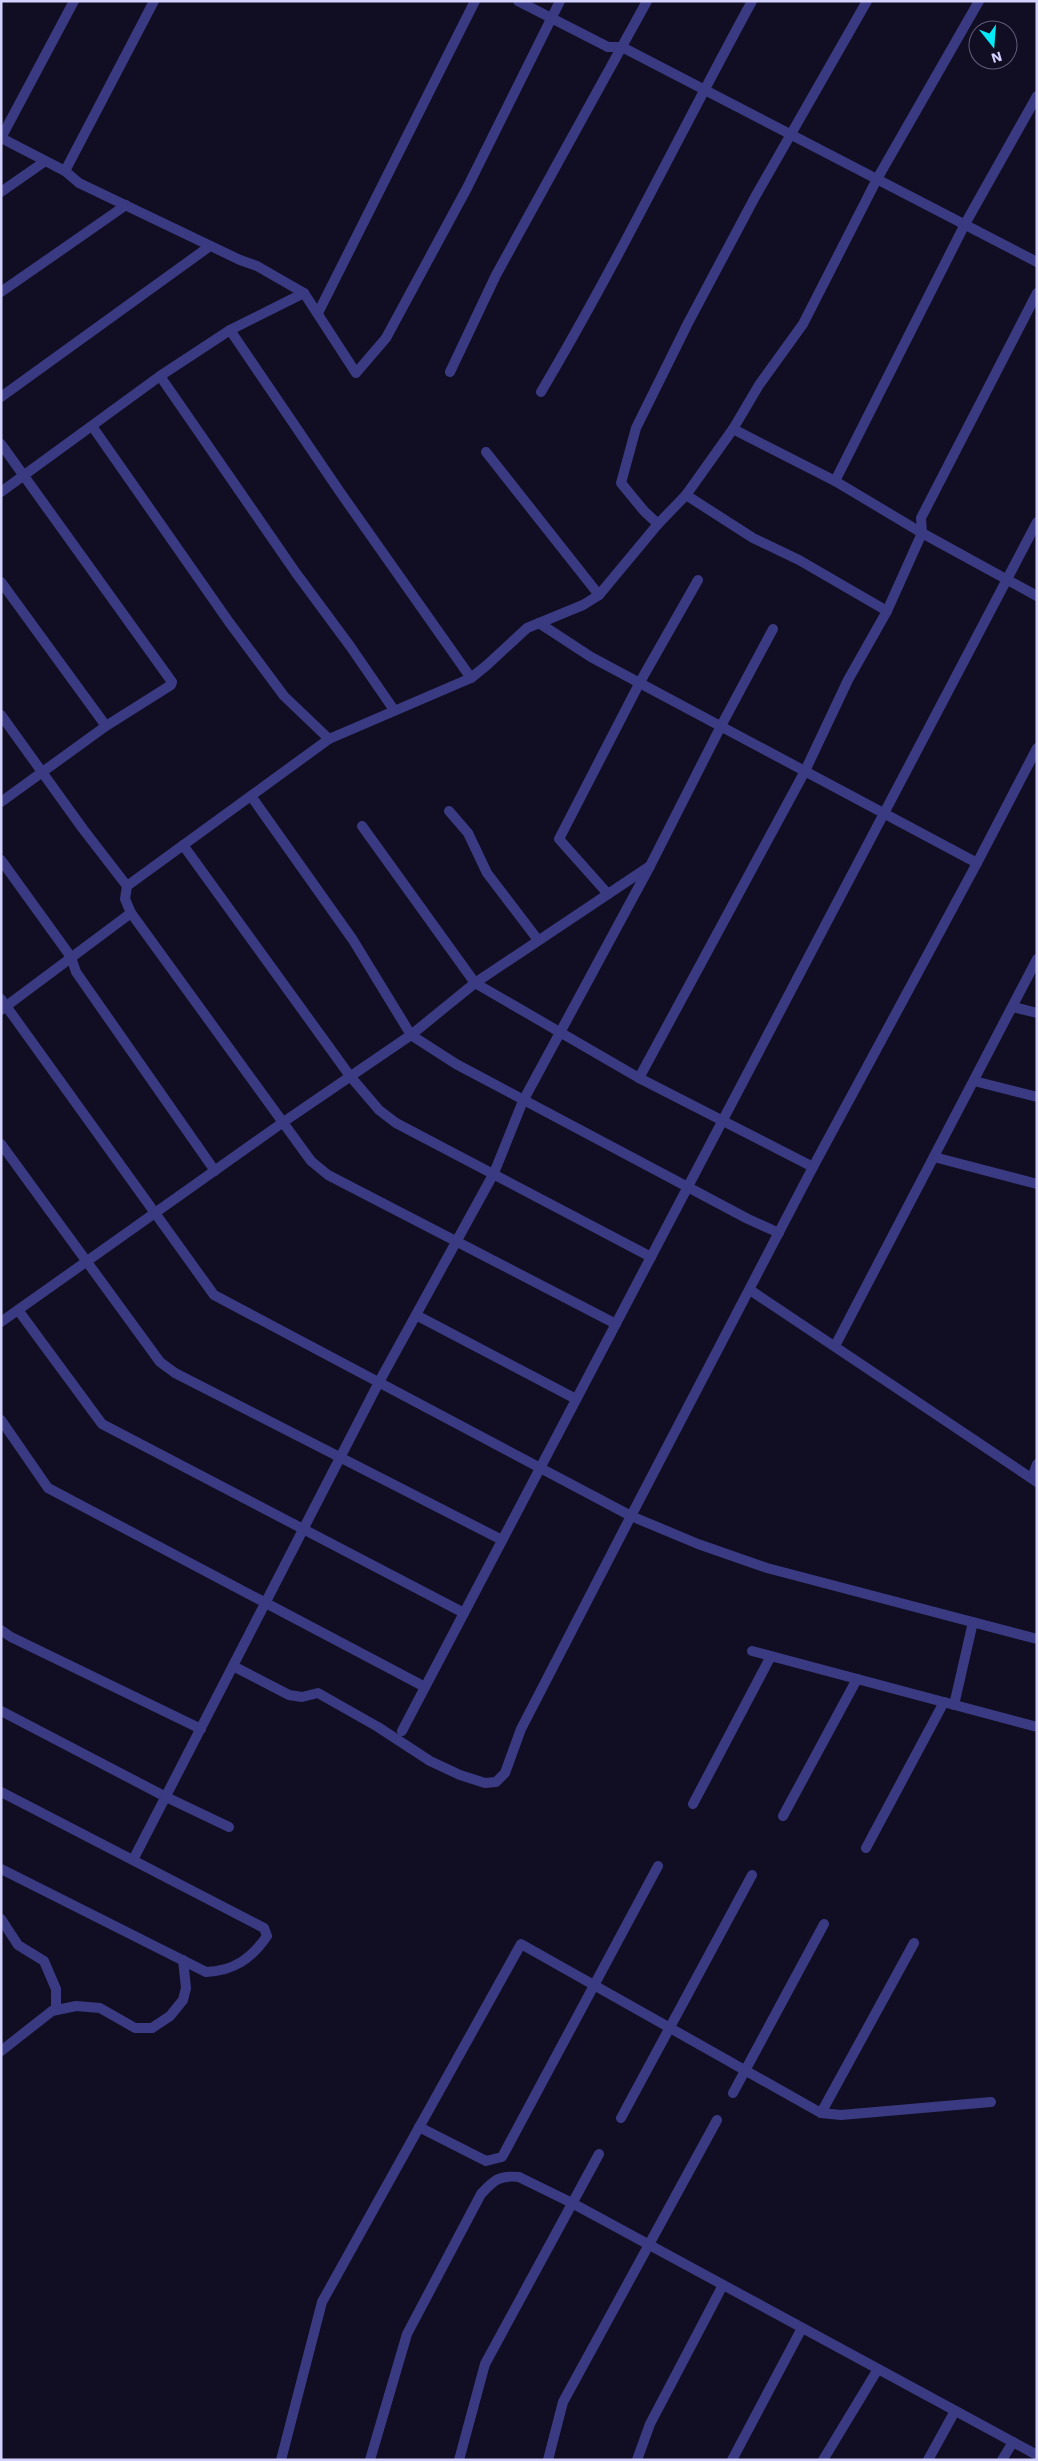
<svg xmlns="http://www.w3.org/2000/svg" width="1038" height="2461" font-family="'Work Sans',sans-serif">
	<rect width="100%" height="100%" fill="#110e23"/>
	<g fill="none" stroke-linecap="round" stroke-linejoin="round">
		<g stroke="#3a3a82" stroke-width="10">
			<polyline points="74,1 1,138 65,171 79,183 240,260 257,266 304,293 356,373 386,338 467,188 560,1"/>
			<polyline points="518,1 608,47 622,47 1037,262"/>
			<polyline points="65,171 154,1"/>
			<polyline points="1,192 44,162"/>
			<polyline points="1,292 126,205"/>
			<polyline points="318,313 475,1"/>
			<polyline points="230,330 340,492 471,678"/>
			<polyline points="450,372 496,275 647,1"/>
			<polyline points="160,376 296,573 350,646 394,710"/>
			<path d="M541 392C617 264 681 131 752 1"/>
			<polyline points="1,397 210,246"/>
			<polyline points="92,426 229,622 284,696 329,739"/>
			<polyline points="733,429 835,481 922,533 1037,596"/>
			<polyline points="1,444 172,682 171,685 106,726 1,802"/>
			<polyline points="486,452 599,595"/>
			<polyline points="835,481 965,224 1037,96"/>
			<polyline points="1,492 160,376 230,330 304,293"/>
			<polyline points="686,495 753,538 799,560 887,611"/>
			<polyline points="658,524 644,511 621,483 636,428 688,323 755,197 867,1"/>
			<polyline points="1,582 106,726"/>
			<polyline points="539,623 591,657 977,863"/>
			<polyline points="1,715 83,829 127,886"/>
			<polyline points="251,796 353,940 411,1035 456,1064 748,1219 779,1233"/>
			<polyline points="449,811 468,833 487,873 538,940"/>
			<polyline points="362,826 475,983 639,1078 813,1167"/>
			<polyline points="183,845 350,1076 379,1110 396,1123 651,1257"/>
			<polyline points="1,860 71,957 76,972 215,1171"/>
			<polyline points="608,894 559,839 640,682 698,580"/>
			<polyline points="131,913 311,1161 328,1175 616,1324"/>
			<polyline points="1,999 214,1295 631,1516 698,1544 767,1568 1037,1639"/>
			<polyline points="1013,1007 1037,1013"/>
			<polyline points="1,1010 131,913 125,899 127,886 329,739 471,678 487,665 527,628 583,605 599,595 658,524 686,495 733,429 759,385 803,324 877,179 979,1"/>
			<polyline points="639,1078 805,771 848,680 887,611 922,533 921,518 1037,293"/>
			<polyline points="974,1081 1037,1097"/>
			<polyline points="1,1144 160,1362 175,1373 502,1540"/>
			<polyline points="934,1157 1037,1184"/>
			<polyline points="750,1290 1037,1482"/>
			<polyline points="18,1310 102,1424 464,1613"/>
			<polyline points="416,1315 576,1399"/>
			<polyline points="1,1322 282,1123 411,1035 475,983 650,866 721,726 773,629"/>
			<polyline points="835,1346 1037,959"/>
			<polyline points="1,1420 48,1488 425,1687"/>
			<polyline points="1032,1478 1037,1464"/>
			<polyline points="1,1630 11,1637 201,1729"/>
			<polyline points="752,1651 1037,1727"/>
			<polyline points="233,1666 289,1695 302,1697 318,1693 378,1727 430,1761 460,1775 485,1783 496,1782 505,1773 521,1729 631,1516 813,1167 977,863 1037,748"/>
			<polyline points="954,1705 973,1622"/>
			<polyline points="1,1711 166,1797 229,1827"/>
			<polyline points="402,1731 1037,522"/>
			<path d="M1 1792 264 1928 267 1936C252 1958 234 1971 206 1972L1 1869"/>
			<polyline points="693,1804 771,1656"/>
			<polyline points="783,1816 857,1679"/>
			<polyline points="866,1848 944,1702"/>
			<polyline points="133,1860 379,1382 494,1173 523,1101 650,866"/>
			<polyline points="1,1919 18,1945 44,1961 56,1989 56,2010"/>
			<polyline points="1,2051 52,2011 76,2006 100,2008 135,2028 152,2028 170,2016 183,2000 186,1988 183,1960"/>
			<polyline points="733,2093 824,1924"/>
			<polyline points="821,2113 914,1943"/>
			<polyline points="621,2118 752,1875"/>
			<polyline points="419,2127 486,2161 502,2157 658,1866"/>
			<polyline points="281,2460 322,2302 521,1944 821,2113 841,2115 991,2102"/>
			<path d="M370 2460 407 2334 481 2194C494 2180 499 2175 519 2177L572 2203 1037 2455"/>
			<polyline points="459,2460 485,2364 599,2154"/>
			<polyline points="548,2460 563,2402 717,2120"/>
			<polyline points="637,2460 650,2424 723,2285"/>
			<polyline points="732,2460 802,2328"/>
			<polyline points="823,2460 878,2369"/>
			<polyline points="928,2460 955,2411"/>
			<polyline points="1002,2460 1013,2442"/>
		</g>
	</g>
	<rect width="1038" height="2461" fill="none" stroke="#d4d1fe" stroke-width="5"/>
	<g transform="translate(993 45) rotate(163)"><circle r="24" fill="#110e23" stroke="#5f5c7b"/>
	<path d="M0-4L9 19L0 12L-9 19Z" fill="#04eaf8"/>
	<text y="-8" font-size="14" font-weight="bold" text-anchor="middle" fill="#d4d1fe">N</text>
	</g>
</svg>
